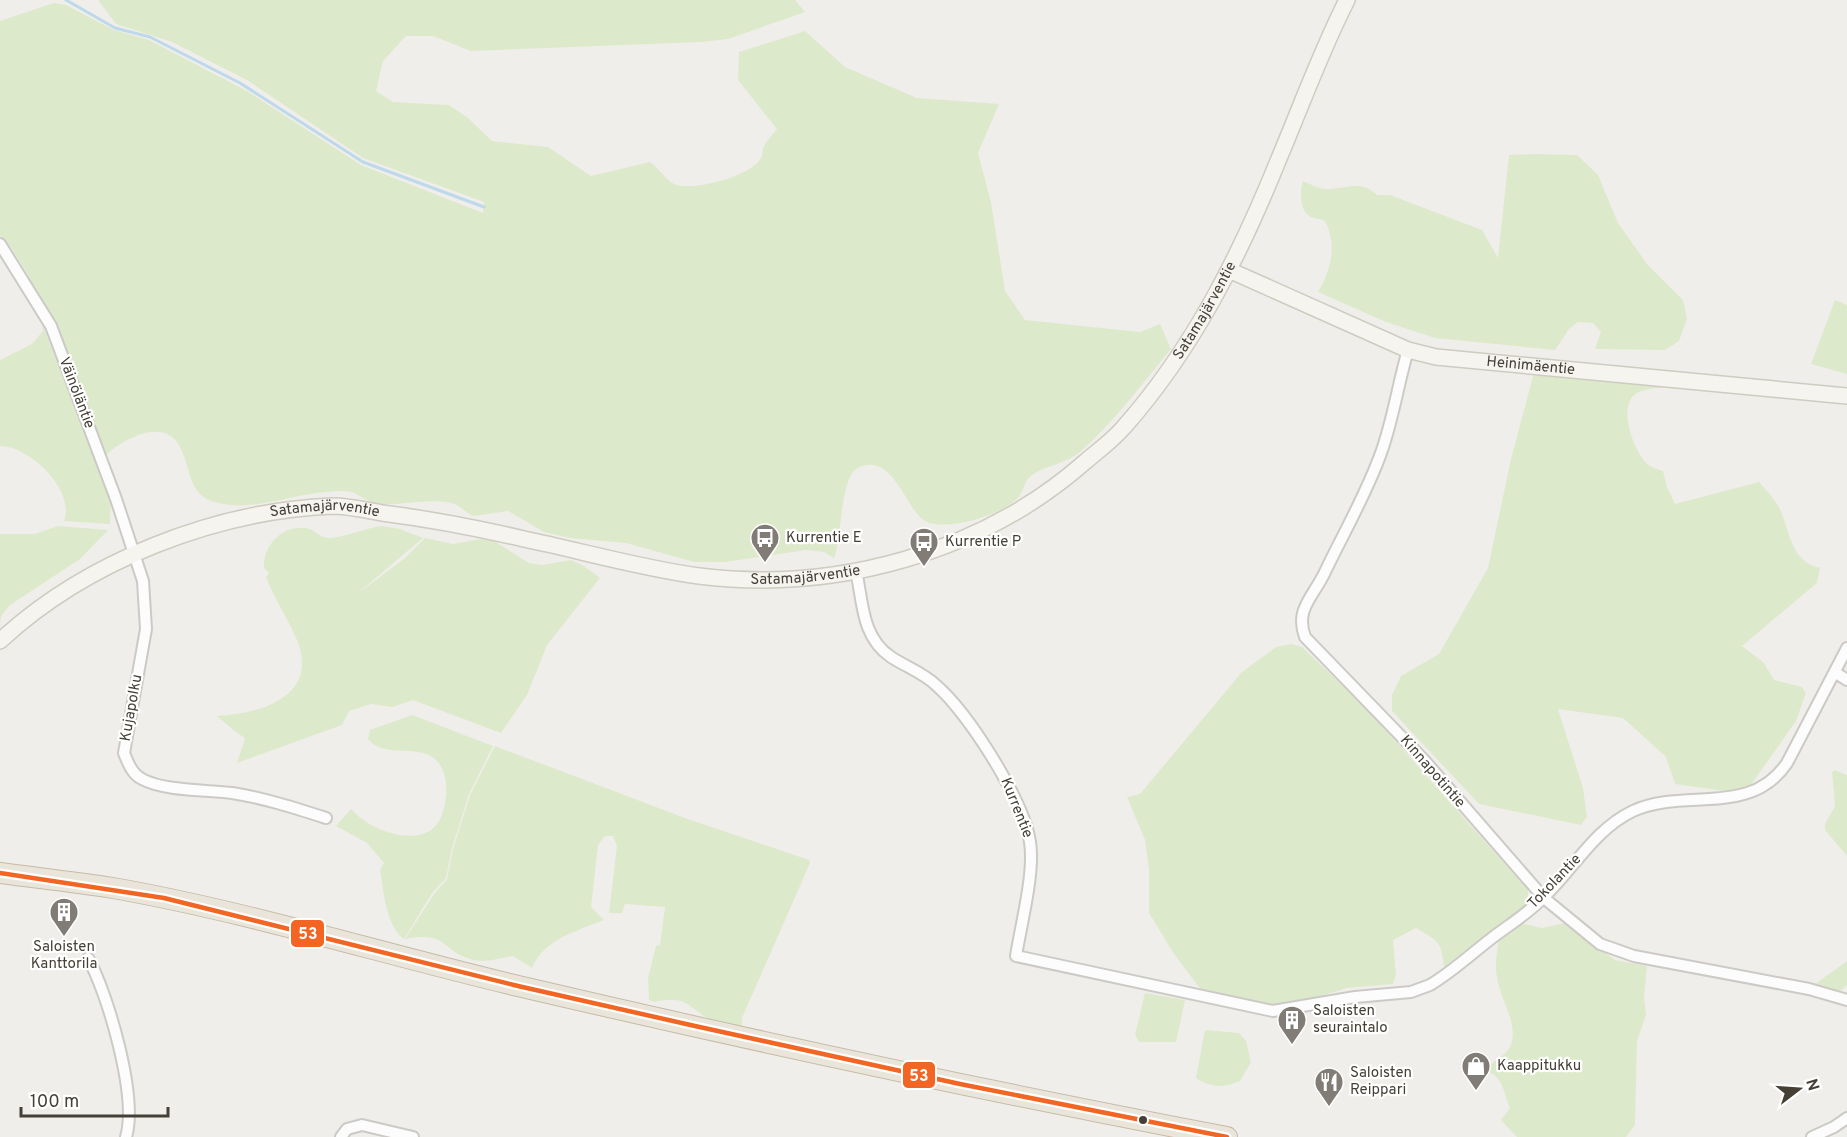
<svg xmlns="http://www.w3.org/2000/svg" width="1847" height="1137" font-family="Overpass,sans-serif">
	<rect width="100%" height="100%" fill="#f0eeea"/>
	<g fill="#dde9cb">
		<path d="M98 0H795L805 12 728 39 701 42 471 51 433 36H406L383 61 376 91 393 102 449 105 468 118 492 141 548 147 591 176 650 162C659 168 665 179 674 184 693 192 752 176 761 158 763 155 762 151 763 148 766 142 772 135 777 129L738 80 739 52 805 31 845 67 917 98 999 104 978 153 991 202 1005 291 1025 320 1140 332 1160 324 1171 349C1142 384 1114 422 1080 452 1066 464 1045 465 1031 476 1023 482 1024 492 1017 499 1001 515 949 531 927 522 906 513 894 450 858 468 840 476 842 539 834 558L824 552 806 550 725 562H694L626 543 570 538 544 532 508 511 474 516C465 513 461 505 451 503 427 498 402 506 378 504 367 502 363 497 354 493 344 489 328 492 317 493 285 497 250 511 218 503 187 496 192 470 180 447 165 416 123 439 106 455L56 324 37 296 28 275 12 249 0 235V21L54 3 66 5 114 30 149 40 247 91 361 165 483 213 484 202 363 158 247 80 172 42 116 24Z"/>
		<path d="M1535 154 1577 155 1598 175 1618 223 1647 264 1683 300 1687 319 1679 341 1665 350 1595 349 1601 332 1593 323 1578 322 1569 329 1555 350 1435 338 1386 322 1318 292C1331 271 1338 242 1324 220 1320 219 1312 218 1309 216 1299 209 1300 190 1303 181 1310 184 1319 189 1327 189 1346 189 1361 179 1377 195H1390L1482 230 1498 258 1509 155Z"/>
		<polygon points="1835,300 1847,305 1847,374 1811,364"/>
		<path d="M42 323 111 501 110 524 64 521C76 491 30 446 0 446V360L32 344 43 331Z"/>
		<path d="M1561 371 1674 387C1662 388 1642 387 1633 396 1619 412 1634 449 1646 463 1650 467 1657 469 1663 471L1667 487 1675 504 1759 482C1766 490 1775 499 1780 509 1790 532 1791 562 1820 568L1817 583 1742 646 1764 663 1774 680 1802 687 1806 693 1796 721 1748 789 1731 792 1675 784 1666 757 1623 718 1558 709 1583 788 1587 817 1581 825 1479 804 1392 711V695L1401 676 1439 654 1488 568 1511 459 1533 376Z"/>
		<polygon points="58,526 108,530 80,559 10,605 1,616 0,627 0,534 35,534"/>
		<path d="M382 526 400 529 423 538 357 594 405 558 425 538 453 544 480 539 494 541 529 563 542 565 571 560 584 566 600 578 547 645 527 695 501 733 413 700 392 707 371 704 349 711 342 725 237 763 245 738C234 732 227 723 216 716 259 714 320 697 297 640 288 618 274 599 266 577L269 573 264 568C263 546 281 525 306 528 316 530 320 539 331 538 349 536 365 528 382 526Z"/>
		<path d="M1291 644 1302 647 1368 710 1528 890V903L1444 967C1441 940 1439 942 1416 928L1393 940 1396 975 1393 984 1347 988 1298 1003 1276 1005 1224 997 1202 991 1174 954 1149 913V870L1145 840 1127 797 1140 794 1242 672 1276 647Z"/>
		<path d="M412 715 493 746 469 794 452 848 446 878 432 893 404 939C385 924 384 892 380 870L384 863 367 843 336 826 351 809C367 828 408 845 431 830 442 822 444 809 446 797 447 785 446 775 440 765 425 740 385 761 368 739L370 730Z"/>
		<path d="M495 746 685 818 809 860 810 863 742 1018V1027C733 1025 722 1025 714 1021 686 1009 691 994 654 1002L649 1000 648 978 656 946 660 945 665 907 625 904 622 913H609L617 846 613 836H605L598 845 591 907 604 920C577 931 544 939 532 968L513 956C500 958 484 964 470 959 439 949 448 931 405 939L434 894 447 879 453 849 470 795Z"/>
		<polygon points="1835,770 1847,775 1847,856 1825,830 1825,824 1835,806 1832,772"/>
		<path d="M1521 923 1542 928 1565 923 1615 960 1647 966 1644 997 1646 1015 1637 1041 1635 1125 1626 1137H1517L1501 1120 1510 1108C1502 1089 1505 1080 1486 1070 1493 1059 1507 1057 1511 1044 1518 1026 1503 1003 1499 986 1494 970 1496 956 1499 940Z"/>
		<polygon points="1847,961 1847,985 1839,992 1815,984"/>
		<polygon points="1145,993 1185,1000 1176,1042 1139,1042 1135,1035"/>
		<path d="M1205 1030 1239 1033 1246 1041 1251 1062 1240 1081C1224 1088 1211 1088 1196 1078Z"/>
	</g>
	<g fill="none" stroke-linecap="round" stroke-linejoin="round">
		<polyline stroke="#bdd9eb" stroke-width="3" points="66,0 115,28 150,37 240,83 363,162 484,207"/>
		<g stroke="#cccac6" stroke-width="14">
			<g id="street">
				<path d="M0 244 51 326 116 499 143 581 146 629 124 753C128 763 132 774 142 779 163 791 208 790 232 793 264 798 295 808 326 818"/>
				<path d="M1408 350C1398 384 1393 420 1381 453 1366 495 1343 534 1324 574 1312 598 1295 610 1305 637L1424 760 1544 898 1600 944 1634 956 1809 989 1847 1000"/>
				<path d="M856 571C863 601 861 637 891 657 906 667 924 673 937 686 969 714 1024 801 1030 842 1035 872 1021 924 1016 956L1273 1011 1355 997 1411 992 1430 985C1452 972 1471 954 1492 938 1509 925 1530 912 1545 896 1574 868 1595 829 1633 811 1685 787 1750 818 1787 763L1847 648"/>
				<polyline points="1836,673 1847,680"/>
				<path d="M88 958C108 994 138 1097 126 1137"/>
				<polyline points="341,1137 347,1129 362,1125 413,1137"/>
				<polyline points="1812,1137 1834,1127 1847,1118"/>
			</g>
		</g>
		<g stroke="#cecbc1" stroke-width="18">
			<g id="secondary">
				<path id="s1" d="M1229 270 1408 350 1436 357 1847 396"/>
				<path id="s2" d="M0 641C86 561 215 511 332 506 348 506 366 510 382 513 430 519 477 528 524 539 582 551 640 568 699 576 836 593 982 553 1086 461 1099 450 1113 440 1124 427 1194 348 1241 253 1280 156 1302 104 1321 51 1347 0"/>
			</g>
		</g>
		<g stroke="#c6bba7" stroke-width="22">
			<path id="highway" d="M0 873C37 878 75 882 113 888 249 912 383 954 518 986 753 1041 990 1092 1227 1137"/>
		</g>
		<use href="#street" stroke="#fdfcfc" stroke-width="10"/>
		<use href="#secondary" stroke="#f5f4ef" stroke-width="15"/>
		<use href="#highway" stroke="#eae5da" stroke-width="20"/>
		<g stroke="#fff" stroke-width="9">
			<polyline id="bus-1" points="0,873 164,898 518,986 695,1026 960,1084 1227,1137"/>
		</g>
		<use href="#bus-1" stroke="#f26522" stroke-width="4.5"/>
	</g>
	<defs>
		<g id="bus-pin" transform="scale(1.5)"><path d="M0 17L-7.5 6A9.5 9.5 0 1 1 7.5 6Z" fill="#817c75" stroke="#fff"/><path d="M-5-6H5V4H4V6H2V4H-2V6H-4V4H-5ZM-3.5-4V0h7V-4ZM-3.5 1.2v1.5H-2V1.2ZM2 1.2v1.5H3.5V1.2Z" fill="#fff"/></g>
		<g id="building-pin" transform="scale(1.5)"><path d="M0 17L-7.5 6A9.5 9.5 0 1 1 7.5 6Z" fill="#817c75" stroke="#fff"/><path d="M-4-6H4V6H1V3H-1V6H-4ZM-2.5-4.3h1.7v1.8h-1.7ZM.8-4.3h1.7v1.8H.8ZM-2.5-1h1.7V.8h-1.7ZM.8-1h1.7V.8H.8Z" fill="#fff"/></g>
		<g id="shop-pin" transform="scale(1.5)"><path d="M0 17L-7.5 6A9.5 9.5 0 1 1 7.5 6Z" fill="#817c75" stroke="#fff"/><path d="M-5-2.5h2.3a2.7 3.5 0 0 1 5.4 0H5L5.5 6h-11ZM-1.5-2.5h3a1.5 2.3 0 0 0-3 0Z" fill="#fff"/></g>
		<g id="restaurant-pin" transform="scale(1.5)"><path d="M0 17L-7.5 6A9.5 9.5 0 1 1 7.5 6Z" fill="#817c75" stroke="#fff"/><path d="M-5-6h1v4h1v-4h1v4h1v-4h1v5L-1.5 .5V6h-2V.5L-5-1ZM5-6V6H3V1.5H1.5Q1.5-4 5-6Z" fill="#fff"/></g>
	</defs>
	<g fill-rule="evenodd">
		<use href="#bus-pin" x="765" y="538"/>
		<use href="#bus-pin" x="924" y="542"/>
		<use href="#building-pin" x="64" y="912"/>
		<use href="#building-pin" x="1292" y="1020"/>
		<use href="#shop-pin" x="1476" y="1066"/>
		<use href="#restaurant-pin" x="1329" y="1082"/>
	</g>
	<circle fill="#453f36" stroke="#fff" stroke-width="2" cx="1143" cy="1120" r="5"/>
	<g text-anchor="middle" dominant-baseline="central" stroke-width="4.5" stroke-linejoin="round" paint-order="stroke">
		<g font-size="15" fill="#453f36" stroke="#fff">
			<text stroke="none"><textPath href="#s2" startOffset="1348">Satamajärventie</textPath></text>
			<text stroke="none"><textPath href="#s1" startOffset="320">Heinimäentie</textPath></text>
			<text transform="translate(76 393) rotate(69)">Väinöläntie</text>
			<text stroke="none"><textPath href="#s2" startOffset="358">Satamajärventie</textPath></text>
			<text stroke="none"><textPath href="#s2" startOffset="846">Satamajärventie</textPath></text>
			<text transform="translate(132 708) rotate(-80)">Kujapolku</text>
			<text transform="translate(1432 772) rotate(49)">Kinnapotintie</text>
			<text transform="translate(1016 808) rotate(68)">Kurrentie</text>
			<text transform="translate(1555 882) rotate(-46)">Tokolantie</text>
		</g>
		<g font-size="15" fill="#453f36" stroke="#fff" text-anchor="start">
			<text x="786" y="538">Kurrentie E</text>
			<text x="945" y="542">Kurrentie P</text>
			<text x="64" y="947" text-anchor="middle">Saloisten<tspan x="64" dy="17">Kanttorila</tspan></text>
			<text x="1313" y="1011">Saloisten<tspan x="1313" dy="17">seuraintalo</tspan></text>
			<text x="1497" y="1066">Kaappitukku</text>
			<text x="1350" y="1073">Saloisten<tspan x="1350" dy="17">Reippari</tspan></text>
		</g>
	</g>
	<g stroke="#fff" stroke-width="2">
		<rect x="290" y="919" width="35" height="29" rx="6" fill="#f26522"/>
		<rect x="902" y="1061" width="34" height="28" rx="6" fill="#f26522"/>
	</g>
	<g font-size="16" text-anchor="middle" font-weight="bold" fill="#fff">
		<text x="308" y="939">53</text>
		<text x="919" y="1081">53</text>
	</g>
	<g transform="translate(1799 1089) rotate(73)" stroke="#ffffff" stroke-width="4.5" paint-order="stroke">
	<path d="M0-4.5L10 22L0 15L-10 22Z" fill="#453f36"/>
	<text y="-9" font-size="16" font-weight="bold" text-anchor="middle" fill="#453f36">N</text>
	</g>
	<path d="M21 1107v9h147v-9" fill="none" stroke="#453f36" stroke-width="3"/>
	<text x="30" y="1107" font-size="18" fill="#453f36" stroke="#ffffff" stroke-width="4.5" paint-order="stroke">100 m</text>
</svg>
